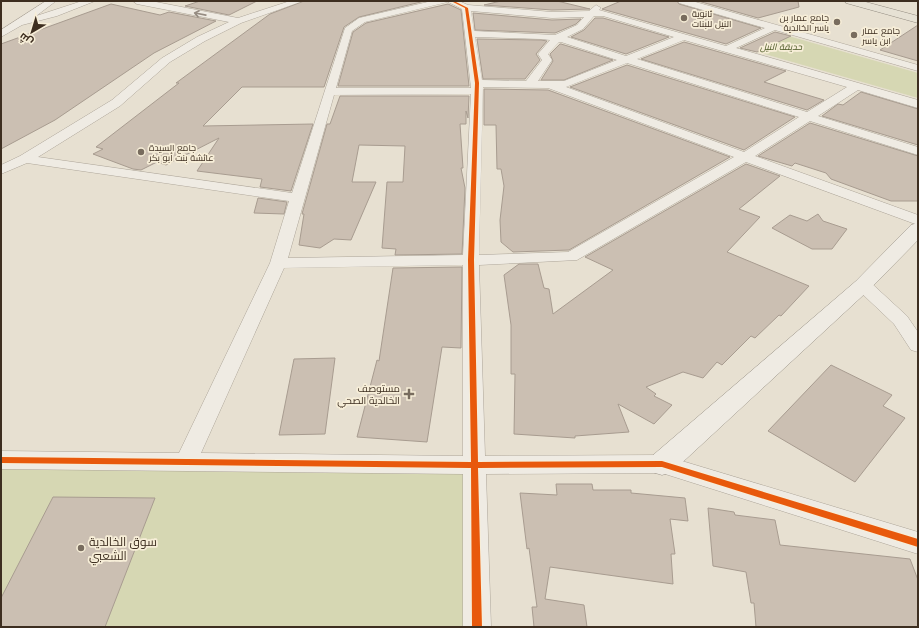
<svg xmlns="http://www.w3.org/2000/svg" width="919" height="628" font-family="'Libre Baskerville',Cairo,serif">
	<rect width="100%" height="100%" fill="#e7e0d1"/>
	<g fill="#d6d7b3">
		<polygon points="778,33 918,73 918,98 747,49"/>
		<polygon points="1,460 474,465 477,627 1,627"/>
	</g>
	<g fill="#cbbfb2" stroke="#a89c90">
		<polygon points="200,1 257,1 229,15 185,6"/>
		<polygon points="304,1 425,1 359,17 344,27 324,87 242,87 203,126 313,124 291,191 260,187 262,179 197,171 219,138 166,165 157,162 141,170 133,169 93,154 103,149 96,147 179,83 176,83 270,14"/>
		<polygon points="501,1 557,1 590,9 552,10 484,5"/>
		<polygon points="621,1 677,1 679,4 761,28 726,44 602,9"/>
		<polygon points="698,1 798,1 799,7 758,18"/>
		<polygon points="111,4 160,15 169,12 216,21 154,53 55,120 1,149 1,44"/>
		<polygon points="448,4 461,10 469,86 338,86 353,32 366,23"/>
		<polygon points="473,13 552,20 581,19 576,24 555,33 475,30"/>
		<polygon points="595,18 603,18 669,37 626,54 571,37 584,30"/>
		<polygon points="918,25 918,61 880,50"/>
		<polygon points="775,32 791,36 757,52 740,48"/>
		<polygon points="477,39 541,40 547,41 536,54 540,60 525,79 483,79"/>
		<polygon points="684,42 786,71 764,82 824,100 807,110 641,59"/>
		<polygon points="560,44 561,44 613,60 564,80 541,80 553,61 550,54"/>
		<polygon points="627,65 795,117 744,150 570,87"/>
		<polygon points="484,89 548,90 730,157 569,250 513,252 501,242 500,220 504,186 501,169 497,169 496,125 484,125"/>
		<polygon points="861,92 918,109 918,145 822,116 838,104 843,105"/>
		<polygon points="340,96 469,96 468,118 466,111 466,124 460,124 463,168 461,168 465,188 462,254 395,255 396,249 382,248 387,182 403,182 405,146 359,145 352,182 376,182 351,240 334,239 320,248 299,245 304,214 302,214 327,124 330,124"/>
		<polygon points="810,123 918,156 918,201 891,201 831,179 826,173 798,164 795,163 792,166 758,156"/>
		<polygon points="746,164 780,176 739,209 760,217 727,252 809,286 781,316 779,315 755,338 751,336 722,365 717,362 703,378 683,372 646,387 656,394 654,396 672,405 654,424 618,404 629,432 575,436 575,438 514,434 515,374 511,374 511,325 504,275 519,264 538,264 544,288 549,289 553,314 613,270 585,257"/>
		<polygon points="258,198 287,202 284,214 254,213"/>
		<polygon points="818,214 823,221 847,229 832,249 812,249 772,228 790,215 807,221"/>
		<polygon points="462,267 461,348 442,347 427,442 357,437 377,360 379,361 393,268"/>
		<polygon points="335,358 325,434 279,435 294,359"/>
		<polygon points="831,365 892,395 883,406 905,418 855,482 768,431"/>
		<polygon points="556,484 592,484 593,490 631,490 631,493 685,498 688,521 670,519 675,554 671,554 673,584 550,567 545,599 584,605 587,627 534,627 532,607 537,607 529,548 527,549 520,493 557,495"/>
		<polygon points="53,497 155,498 105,627 1,627 1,598"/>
		<polygon points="708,508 734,512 735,515 775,520 780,545 910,559 918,580 918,627 756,627 754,603 751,603 746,572 713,566"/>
	</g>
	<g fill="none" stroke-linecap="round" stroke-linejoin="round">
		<g stroke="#ada599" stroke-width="1">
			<g id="street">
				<polygon points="46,1 56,1 36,16 82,1 95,1 57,16 22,25 1,37 1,30"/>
				<path d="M133 1H151L238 18 290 1H303L241 23 205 41 170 62 120 106 38 157 292 193 345 28 359 18 432 1H459L468 5 552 12 589 11 596 5 601 8 599 10 726 46 765 28 679 3 678 1H692L918 65V71L775 30 736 48 918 100V108L858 90 818 116 918 147V155L810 121 755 156 918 215V225L746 162 577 260 479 265 485 456 662 455 918 532V554L662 473 486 474 491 627H463V474L1 469V451L179 453 270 263 289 201 27 163 1 174V165L20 156 112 100 162 58 197 37 229 22 137 4ZM448 2 462 9 471 88H336L352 31 365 22ZM471 11 552 18 584 17 577 25 555 35 474 31ZM594 16H603L674 37 626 56 567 37 583 29ZM475 37 541 39 550 40 538 54 542 60 526 81 482 80ZM684 40 847 87 807 112 637 59ZM559 42H561L617 60 564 81H538L552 60 548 54ZM627 63 799 117 744 152 566 87ZM483 87 548 88 734 157 568 252 479 255ZM471 94 463 255 288 258 334 95ZM463 265V456L201 453 284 268Z"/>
				<polygon points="863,280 869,281 907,316 918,332 918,352 911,350 894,324 857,289 854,285 857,281"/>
			</g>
		</g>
		<g stroke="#9c958a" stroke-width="1">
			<polygon id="secondary" points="918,223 918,240 870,289 672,472 662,475 652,472 648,464 652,456 856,281 911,225"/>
		</g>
		<g stroke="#928b80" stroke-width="1">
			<polygon id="primary" points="845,1 862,1 918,16 918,23 846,3"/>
		</g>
		<use href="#street" fill="#efebe3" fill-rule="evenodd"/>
		<use href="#secondary" fill="#efebe3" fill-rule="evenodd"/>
		<use href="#primary" fill="#e6e1d4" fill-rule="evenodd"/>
		<g stroke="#f7eed8" stroke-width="2">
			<polygon id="cycleway" points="451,1 454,1 468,8 479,83 474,260 478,462 662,461 918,539 918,547 662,467 478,468 482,627 472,627 471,468 1,463 1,457 471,462 468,260 475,83 465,8"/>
		</g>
		<use href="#cycleway" fill="#e8590c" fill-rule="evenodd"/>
	</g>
	<defs><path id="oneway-shaft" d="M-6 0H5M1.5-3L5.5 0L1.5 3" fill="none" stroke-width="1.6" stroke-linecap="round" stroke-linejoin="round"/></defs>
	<use stroke="#968c82" href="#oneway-shaft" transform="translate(200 14) rotate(-169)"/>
	<g fill="#786c5e" stroke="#f7eed8" stroke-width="1.5">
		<circle cx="684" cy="18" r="4"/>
		<circle cx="837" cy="22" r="4"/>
		<circle cx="854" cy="35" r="4"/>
		<circle cx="141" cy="152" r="4"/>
		<path d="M407 388h4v4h4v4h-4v4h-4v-4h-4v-4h4z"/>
		<circle cx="81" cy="548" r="4"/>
	</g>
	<g text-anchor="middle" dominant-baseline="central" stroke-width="3.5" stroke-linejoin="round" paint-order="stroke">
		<g font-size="9" fill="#3d2e20" stroke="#f7eed8" text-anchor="start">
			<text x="692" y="13">ثانوية<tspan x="692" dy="10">النيل للبنات</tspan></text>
			<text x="829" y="17" text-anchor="end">جامع عمار بن<tspan x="829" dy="10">ياسر الخالدية</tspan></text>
			<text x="862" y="30">جامع عمار<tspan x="862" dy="10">ابن ياسر</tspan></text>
			<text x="149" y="147">جامع السيدة<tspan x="149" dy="10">عائشة بنت أبو بكر</tspan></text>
		</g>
		<g font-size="9" font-style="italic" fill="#4d5a26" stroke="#f7eed8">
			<text x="781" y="46">حديقة النيل</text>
		</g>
		<g font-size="10" fill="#3d2e20" stroke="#f7eed8" text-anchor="end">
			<text x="400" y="388">مستوصف<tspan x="400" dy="12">الخالدية الصحي</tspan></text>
		</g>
		<g font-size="12" fill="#3d2e20" stroke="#f7eed8" text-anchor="start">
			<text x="89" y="541">سوق الخالدية<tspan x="89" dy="14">الشعبي</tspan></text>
		</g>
	</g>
	<rect width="919" height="628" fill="none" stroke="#3d2e20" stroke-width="4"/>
	<g transform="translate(32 32) rotate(218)" stroke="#f7eed8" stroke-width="3" paint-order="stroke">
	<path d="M0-3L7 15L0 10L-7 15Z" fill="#3d2e20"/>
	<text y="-6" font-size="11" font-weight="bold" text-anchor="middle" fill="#3d2e20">ش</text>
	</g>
</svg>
